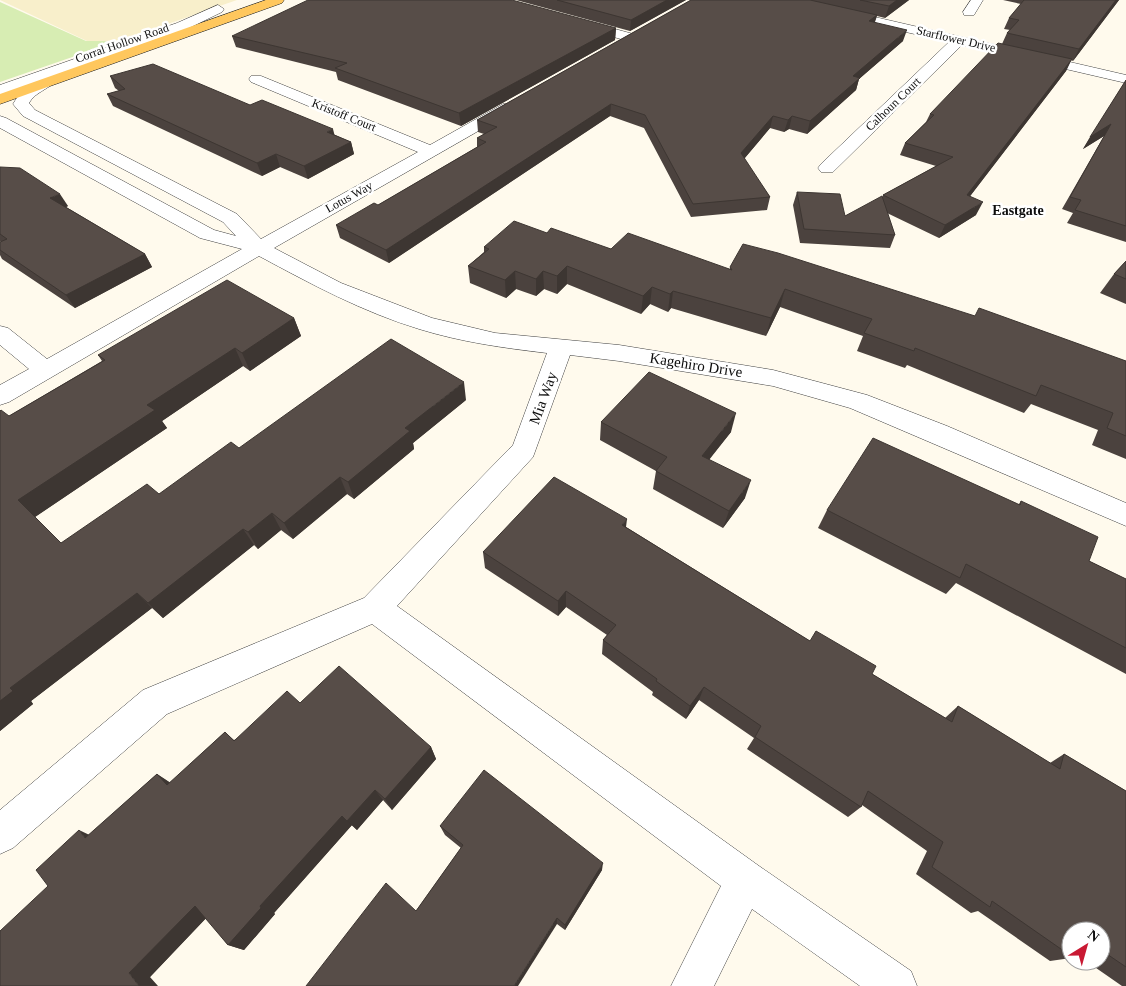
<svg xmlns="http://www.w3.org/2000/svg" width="1126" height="986" font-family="'Times New Roman',serif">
	<rect width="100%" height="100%" fill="#fffaed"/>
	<polygon fill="#f8efcb" points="0,0 237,0 110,44 105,41 87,41"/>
	<polygon fill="#d7edb3" points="0,2 86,41 105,41 110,44 0,82"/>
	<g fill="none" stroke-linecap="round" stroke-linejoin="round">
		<g stroke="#404040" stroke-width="1">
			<g id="minor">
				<polygon points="779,0 801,0 1126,75 1126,83 962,45 833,172 821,172 818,168 821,164 949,42 785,4"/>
				<polygon points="971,0 983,0 974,15 964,15 963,12"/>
				<path d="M218 5 224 9 222 12 187 29 51 77 55 81C48 90 35 92 29 103L35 110 237 214 261 239 418 152 251 82 249 79 251 76H261L430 145 503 104H515L517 107 515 110 274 248 341 283 432 318 495 333 619 345 773 370 867 395 947 426 1126 503V526L850 408 773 386 619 361 570 355 533 457 397 606 759 866 911 971 917 986H860L752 909 714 986H671L721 886 372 624 167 714 13 848 0 854V810L143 690 364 598 513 445 547 353C504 348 461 342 419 329 363 312 311 284 259 256L9 402 0 405V385L29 369 0 345V326L8 328 47 359 242 249 200 238 0 128V116L6 118 214 230 236 236 223 222 23 116 13 104 20 93 32 84 0 95V85L177 23Z"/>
				<polygon points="578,19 637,35 639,38 632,42 573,26 571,23 573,20"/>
			</g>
		</g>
		<g stroke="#1e1e1e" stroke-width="1">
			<polygon id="major" points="266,0 284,0 282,3 0,104 0,94"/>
		</g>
		<use href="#minor" fill="#fff" fill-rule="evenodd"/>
		<use href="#major" fill="#ffc75d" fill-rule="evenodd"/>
	</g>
	<g fill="#4b423e">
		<polygon points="516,0 686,0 630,31"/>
		<polygon points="691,0 909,0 885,18 877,16 875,22 903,41 859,79 856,90 807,134 789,129 784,132 770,128 744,159 770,197 767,210 691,217 644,128 610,116 389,263 340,238 336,225 378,205 477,147 477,138 484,134 478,132 477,120"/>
		<polygon points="1003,0 1119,0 1073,61 1071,60 1066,71 970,196 976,215 939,238 887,213 895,235 890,248 800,243 793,205 797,192 845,216 882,198 883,195 936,166 900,155 905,143 926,122 930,114 1002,44 1007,33 1010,30 1004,29 1009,18 1021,4"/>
		<polygon points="616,28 615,40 461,126 338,80 336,72 236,47 232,36"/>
		<polygon points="110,76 250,105 335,135 351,142 354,154 308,179 280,167 262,176 113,106 107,94 119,91 115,88"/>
		<polygon points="1126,80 1126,242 1067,223 1073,213 1062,209 1104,136 1083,149"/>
		<polygon points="0,167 68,206 66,207 145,254 152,267 75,308 2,259 0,255 0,242 1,242 0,241"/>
		<polygon points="547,233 611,249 730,269 730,267 975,316 1126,361 1126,459 1092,445 1098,430 1031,404 1024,413 907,365 905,368 857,351 863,336 780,307 766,336 671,308 668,312 650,304 641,314 567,284 557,294 544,289 536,296 516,289 506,298 470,283 468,266 484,252 484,247"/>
		<polygon points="1126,261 1126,304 1100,293 1114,274"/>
		<polygon points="294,318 301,336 250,371 243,366 162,421 167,428 35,517 61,543 159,494 239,448 466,400 413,443 414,449 354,499 347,494 293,539 281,530 258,549 254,545 163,618 152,608 31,701 33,704 0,731 9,416 102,361 98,355"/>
		<polygon points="601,422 731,432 709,459 745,498 723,528 653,489 656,471 600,440"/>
		<polygon points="1021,501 1089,561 1126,579 1126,674 956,583 946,594 818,528 827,510 1019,504"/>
		<polygon points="626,527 810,641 872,674 945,718 958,706 1050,763 1064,754 1126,791 1126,986 1122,986 1086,961 1101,961 1101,931 1071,931 1071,958 1050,961 978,911 971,913 916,874 927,851 862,805 861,807 848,817 747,749 754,738 699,700 686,719 652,695 653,692 602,654 603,640 607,635 566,607 558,616 485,568 483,552"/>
		<polygon points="300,703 431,747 436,759 392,810 383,800 357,830 352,825 274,913 275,914 244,950 228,945 206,918 150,977 48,886 89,835 157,774 170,783 225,732 234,740"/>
		<polygon points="440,826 602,870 565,930 557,924 416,911 461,848 445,835"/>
	</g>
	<g fill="#3d3632">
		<polygon points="667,0 686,0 630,31 631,20"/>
		<polygon points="897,0 909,0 885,18 889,6"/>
		<polygon points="1116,0 1119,0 1073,61 1079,49"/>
		<polygon points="877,15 873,26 869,21"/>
		<polygon points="616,28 615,40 461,126 459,113"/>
		<polygon points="907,30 903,41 859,79 856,90 807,134 810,121 853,76"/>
		<polygon points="1072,59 1066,71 961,208 967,195"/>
		<polygon points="611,104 610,116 389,263 386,250"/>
		<polygon points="773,116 770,128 738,166 741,153"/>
		<polygon points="792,116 789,129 784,132 788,120"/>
		<polygon points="1111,124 1104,136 1083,149 1090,137"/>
		<polygon points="333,129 336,141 327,132"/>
		<polygon points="351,142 354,154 308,179 304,166"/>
		<polygon points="276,154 280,167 262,176 257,163"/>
		<polygon points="60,194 68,206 58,211 50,198"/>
		<polygon points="983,202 976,215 939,238 945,225"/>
		<polygon points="145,254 152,267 75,308 66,295"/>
		<polygon points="567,266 567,284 557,294 557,276"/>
		<polygon points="515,271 516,289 506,298 505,280"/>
		<polygon points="543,271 544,289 536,296 536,279"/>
		<polygon points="652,287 650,304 641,314 643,296"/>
		<polygon points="785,289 780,307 766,336 771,318"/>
		<polygon points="673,291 671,308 668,312 670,294"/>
		<polygon points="294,318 301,336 250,371 242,353"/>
		<polygon points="235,348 243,366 162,421 167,428 35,517 18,500 147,405"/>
		<polygon points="464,382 466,400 413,443 414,449 354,499 348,482 405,428"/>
		<polygon points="736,413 731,432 698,474 702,456"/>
		<polygon points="340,477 347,494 293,539 284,523"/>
		<polygon points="751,480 745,498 723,528 729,511"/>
		<polygon points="272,513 281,530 258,549 248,532"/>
		<polygon points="627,519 625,535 622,525"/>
		<polygon points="243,529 254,545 163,618 148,603"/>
		<polygon points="566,591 566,607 558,616 558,601"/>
		<polygon points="137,593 152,608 31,701 33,704 0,731 0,701 10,688"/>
		<polygon points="704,687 699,700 686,719 690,706"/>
		<polygon points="431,747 436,759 392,810 385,799"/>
		<polygon points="157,774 174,785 167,785"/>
		<polygon points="375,790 383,800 357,830 347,821"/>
		<polygon points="342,816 352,825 274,913 275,914 244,950 228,945 260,906"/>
		<polygon points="79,830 100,840 85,838"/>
		<polygon points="603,863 602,870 565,930 565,925"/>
		<polygon points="195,906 212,912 150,977 158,986 139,986 129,973"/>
		<polygon points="557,918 557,924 518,986 514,986"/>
	</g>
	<g fill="#574d48" stroke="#3d3632">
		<polygon points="308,0 512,0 616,28 459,113 335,68 347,63 232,36"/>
		<polygon points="557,0 667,0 631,20"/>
		<polygon points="691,0 810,0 877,15 869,21 907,30 853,76 860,78 810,121 792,116 788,120 773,116 741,153 770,197 693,204 645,115 611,104 386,250 336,225 374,203 378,205 486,142 477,138 497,127 477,120"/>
		<polygon points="860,0 897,0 889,6"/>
		<polygon points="1024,0 1116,0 1079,49 1007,33 1019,20 1009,18"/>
		<polygon points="998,43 1072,59 967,195 983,202 945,225 883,195 953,157 905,143 934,115 930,114"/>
		<polygon points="153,64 250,105 262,100 333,129 327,132 351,142 304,166 276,154 257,163 107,94 125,89 110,76"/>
		<polygon points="1126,80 1126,226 1075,210 1081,200 1070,197 1111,124 1090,137"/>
		<polygon points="0,167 20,168 60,194 50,198 145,254 66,295 0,250 0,242 7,239 0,234"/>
		<polygon points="797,192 840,194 845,216 882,196 895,235 804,229"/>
		<polygon points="514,221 547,233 551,228 611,249 628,233 732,270 730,267 743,244 778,253 975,316 979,308 1126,361 1126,436 1107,428 1113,413 1041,385 1036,396 915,348 914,351 864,333 872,319 785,289 771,318 673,291 670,294 652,287 643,296 567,266 557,276 543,271 536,279 515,271 505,280 468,266 489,249 484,247"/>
		<polygon points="1126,261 1126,279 1114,274"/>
		<polygon points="227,280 294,318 242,353 235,348 147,405 155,410 18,500 61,543 147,484 159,494 231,442 239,448 391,339 464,382 405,428 410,431 348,482 340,477 284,523 272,513 248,532 243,529 148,603 137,593 10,688 13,691 0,701 0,411 1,410 9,416 105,360 98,355"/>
		<polygon points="649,372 736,413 702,456 751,480 729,511 656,471 667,457 601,422"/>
		<polygon points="873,438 1020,505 1021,501 1098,537 1089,561 1126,579 1126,648 966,564 960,578 827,510"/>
		<polygon points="554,477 627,519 622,525 810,641 816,631 876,666 872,674 952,722 958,706 1060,769 1064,754 1126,791 1126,967 1101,950 1101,931 1071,931 1071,956 992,901 990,907 932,867 943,842 868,791 861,807 755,737 761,726 704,687 690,706 656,681 657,679 603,640 616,625 566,591 558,601 483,552"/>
		<polygon points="339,666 431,747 385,799 375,790 347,821 342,816 260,906 261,908 228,945 195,906 129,973 139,986 0,986 0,931 48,886 36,870 79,830 85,838 157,774 167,785 225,732 234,741 287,691 300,703"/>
		<polygon points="484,770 603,863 565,925 557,918 514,986 306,986 386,883 416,911 463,845 440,826"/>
	</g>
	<g text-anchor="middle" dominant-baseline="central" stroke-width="5" stroke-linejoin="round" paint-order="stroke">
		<g font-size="12" fill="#0d0d0d" stroke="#fff">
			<text transform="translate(956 39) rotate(13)">Starflower Drive</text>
			<text transform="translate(122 43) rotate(-19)">Corral Hollow Road</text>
			<text transform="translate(893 104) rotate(-44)">Calhoun Court</text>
			<text transform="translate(344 115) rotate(22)">Kristoff Court</text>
			<text transform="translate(349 197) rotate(-29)">Lotus Way</text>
		</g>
		<g font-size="14" font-weight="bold" fill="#0d0d0d" stroke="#fff">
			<text x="1018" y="210">Eastgate</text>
		</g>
		<g font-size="15" fill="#0d0d0d" stroke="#fff">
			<text transform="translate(696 365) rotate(9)">Kagehiro Drive</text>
			<text transform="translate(543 398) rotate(-70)">Mia Way</text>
		</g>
	</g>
	<g transform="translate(1086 946) rotate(37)"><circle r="24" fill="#ffffff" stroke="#9e9e9e"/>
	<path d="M0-4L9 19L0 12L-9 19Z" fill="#c91933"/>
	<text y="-8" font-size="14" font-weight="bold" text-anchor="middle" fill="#0d0d0d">N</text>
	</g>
</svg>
